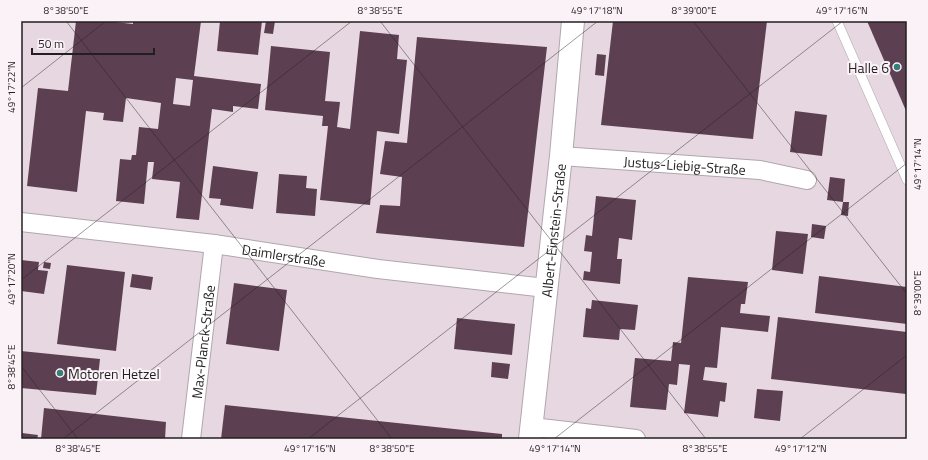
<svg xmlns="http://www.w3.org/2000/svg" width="928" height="460" font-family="'Titillium Web',sans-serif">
	<rect width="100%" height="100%" fill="#eee5ea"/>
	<rect fill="#e7d7e1" x="21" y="21" width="886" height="418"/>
	<g fill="#5c4052" fill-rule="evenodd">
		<path d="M76 21H106L133 24V21H201L194 76 261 84 258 109 233 106V112L212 109 199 220 176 218 180 182 152 179 154 162H148L144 204 116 201 120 159 131 160 132 155H136L139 127 158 129 161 103 126 98 123 122 103 120 104 113 86 111 77 192 27 186 38 88 68 91ZM176 78 193 80 190 106 173 104Z"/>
		<polygon points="220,21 262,21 258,55 217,51"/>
		<polygon points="266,21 275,21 273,34 264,33"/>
		<polygon points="613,21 767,21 753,139 601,125"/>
		<polygon points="867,21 907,21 907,113"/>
		<polygon points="360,31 399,35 397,59 407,60 399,134 377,131 370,205 320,200 328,126 322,126 323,116 265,110 271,46 330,52 325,101 340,102 337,127 350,129"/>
		<polygon points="417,37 547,47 524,247 376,233 380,205 400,206 402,177 380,174 385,141 407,143"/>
		<polygon points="597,54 606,55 604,76 595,75"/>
		<polygon points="795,111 827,115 822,156 790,152"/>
		<polygon points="213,166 258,172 253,209 220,205 221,199 209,198"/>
		<polygon points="279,174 307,176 306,188 317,189 315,216 276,213"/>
		<polygon points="830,177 845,179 843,202 827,200"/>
		<polygon points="596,196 636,200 632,240 619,238 617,259 622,259 620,284 583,280 584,271 590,272 592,252 584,251 586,235 592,236"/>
		<polygon points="843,202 849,202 848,216 841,215"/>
		<polygon points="812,224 826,226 824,239 811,237"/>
		<polygon points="776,231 808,234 803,274 772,270"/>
		<polygon points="21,260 39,262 38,270 48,271 44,294 21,291"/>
		<polygon points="44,262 51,263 50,269 43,268"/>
		<polygon points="67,265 125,272 116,351 57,344"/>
		<polygon points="132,274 153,277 151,290 130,287"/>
		<polygon points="819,276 907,287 907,324 815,313"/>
		<polygon points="688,277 748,282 745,304 741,304 740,313 770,316 768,332 721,327 717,368 705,367 703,380 727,383 725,402 720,401 718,417 684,413 690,365 679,364 677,385 669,384 666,410 630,407 635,358 671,361 673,342 681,343"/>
		<polygon points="234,283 287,290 279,351 226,344"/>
		<polygon points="592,300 638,305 635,330 620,329 619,340 583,337 586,308 591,309"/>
		<polygon points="778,317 907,332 906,394 771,379"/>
		<polygon points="457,318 515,324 512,355 454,349"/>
		<polygon points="21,351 100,359 96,395 21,388"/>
		<polygon points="492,362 510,364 508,379 491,377"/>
		<polygon points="757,389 783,391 780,421 754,418"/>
		<polygon points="225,405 502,434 502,439 221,439"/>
		<polygon points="44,408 166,422 165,439 41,439"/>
		<polygon points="22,433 38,435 37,439 21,439"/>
	</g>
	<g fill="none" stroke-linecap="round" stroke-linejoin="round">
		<g stroke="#afa7ac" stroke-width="10">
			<polyline id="lane" points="837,21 907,180"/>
		</g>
		<g stroke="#afa7ac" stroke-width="20">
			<g id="street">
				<path id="s1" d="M561 156 760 170 807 180"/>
				<path id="s2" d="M21 222 214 244 378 269 546 288"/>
				<polyline points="532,427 636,439"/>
				<path id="s3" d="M191 439 214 244"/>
			</g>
		</g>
		<g stroke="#afa7ac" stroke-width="24">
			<g id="secondary">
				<path id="s4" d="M530 439 561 156 573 21"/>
			</g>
		</g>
		<use href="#lane" stroke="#fff" stroke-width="9"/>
		<use href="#street" stroke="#fff" stroke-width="18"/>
		<use href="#secondary" stroke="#fff" stroke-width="22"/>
	</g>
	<path fill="none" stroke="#221f20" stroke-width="1" stroke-opacity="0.45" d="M66 21 392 439M380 21 706 439M693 21 907 294M21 88 106 21M21 280 352 21M21 366 78 439M63 439 598 21M308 439 843 21M554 439 907 163M800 439 907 355"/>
	<g fill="#367e77" stroke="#fbf2f8" stroke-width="1.5">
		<circle cx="897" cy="67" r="4"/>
		<circle cx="60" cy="373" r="4"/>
	</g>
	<g text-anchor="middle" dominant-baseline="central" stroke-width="4" stroke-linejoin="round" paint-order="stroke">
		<g font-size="14" fill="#221f20" stroke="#fbf2f8" text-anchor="end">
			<text x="889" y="67">Halle 6</text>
			<text x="68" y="373" text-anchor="start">Motoren Hetzel</text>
		</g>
		<g font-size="14" fill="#221f20" stroke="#fbf2f8">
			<text stroke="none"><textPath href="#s1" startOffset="124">Justus-Liebig-Straße</textPath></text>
			<text stroke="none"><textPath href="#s4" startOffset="210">Albert-Einstein-Straße</textPath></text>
			<text stroke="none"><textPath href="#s2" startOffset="265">Daimlerstraße</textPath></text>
			<text stroke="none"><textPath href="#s3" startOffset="98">Max-Planck-Straße</textPath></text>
		</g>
	</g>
	<rect width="928" height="460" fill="none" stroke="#fbf2f8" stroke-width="44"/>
	<path d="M32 48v6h122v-6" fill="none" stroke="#221f20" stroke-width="2"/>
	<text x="38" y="48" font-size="12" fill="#221f20" stroke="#fbf2f8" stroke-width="3" paint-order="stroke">50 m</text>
	<rect x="22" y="22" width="884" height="416" fill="none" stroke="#221f20" stroke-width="1.5"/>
	<g font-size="10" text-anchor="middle" fill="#221f20">
		<text x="66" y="14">8°38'50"E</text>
		<text x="380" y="14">8°38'55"E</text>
		<text x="597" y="14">49°17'18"N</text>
		<text x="694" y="14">8°39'00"E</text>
		<text x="842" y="14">49°17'16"N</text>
		<text transform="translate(11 87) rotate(-90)" y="4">49°17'22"N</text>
		<text transform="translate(917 164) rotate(-90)" y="4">49°17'14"N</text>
		<text transform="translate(11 279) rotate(-90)" y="4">49°17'20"N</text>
		<text transform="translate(917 293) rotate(-90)" y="4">8°39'00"E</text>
		<text transform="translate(11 367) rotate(-90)" y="4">8°38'45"E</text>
		<text x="78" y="452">8°38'45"E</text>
		<text x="310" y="452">49°17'16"N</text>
		<text x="392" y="452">8°38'50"E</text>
		<text x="555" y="452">49°17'14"N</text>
		<text x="705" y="452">8°38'55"E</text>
		<text x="801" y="452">49°17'12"N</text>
	</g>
</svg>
